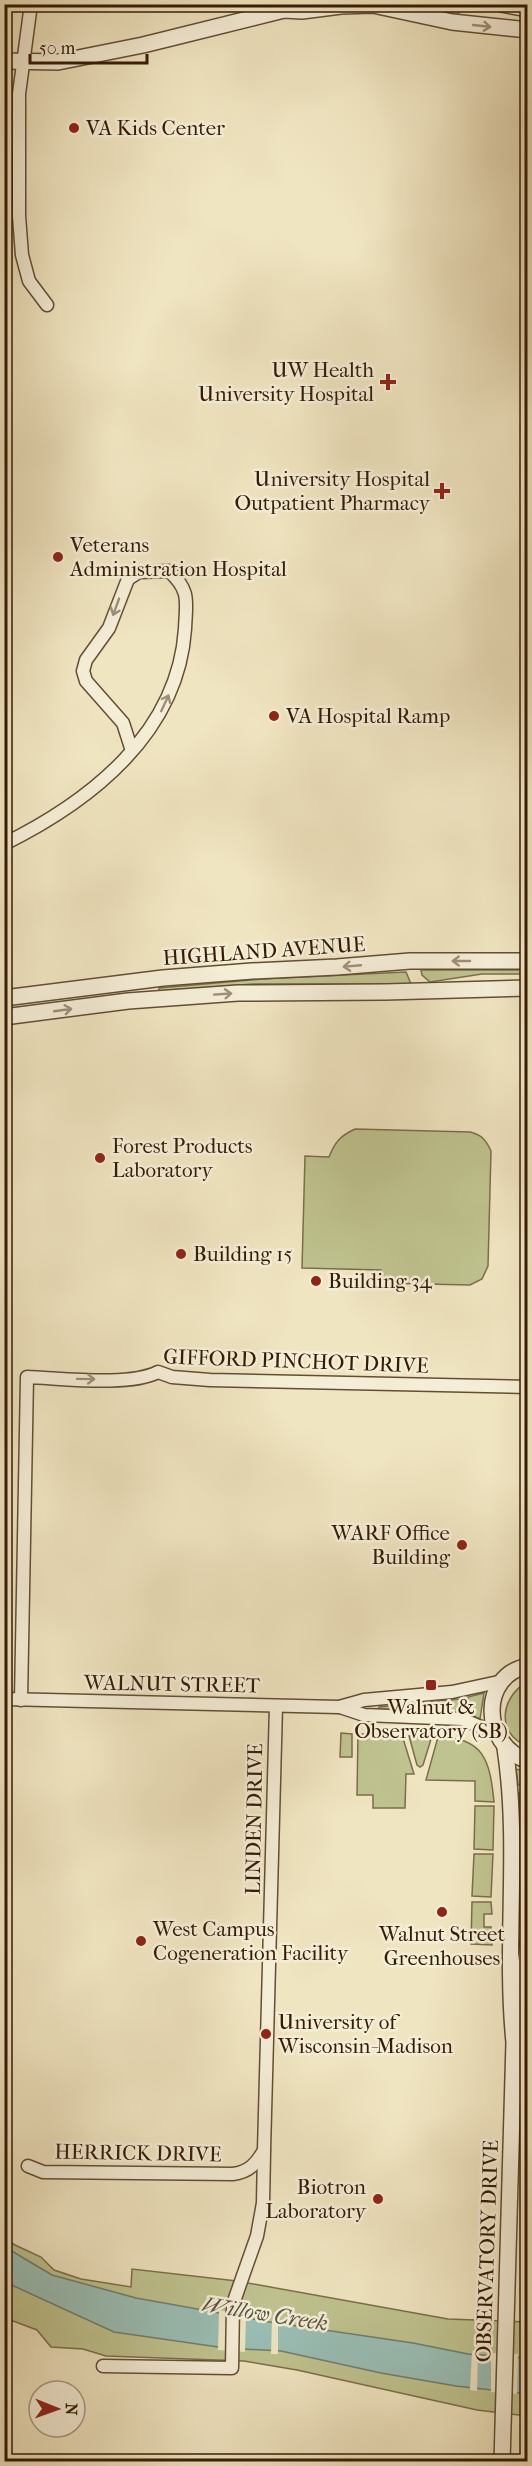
<svg xmlns="http://www.w3.org/2000/svg" width="532" height="2466" font-family="'IM FELL French Canon',serif">
	<rect width="100%" height="100%" fill="#f0e5c1"/>
	<filter id="stains"><feTurbulence type="fractalNoise" baseFrequency=".00333" numOctaves="4"/><feColorMatrix values="0 0 0 0 .2 0 0 0 0 .09 0 0 0 0 .02 0 0 0 .5 -.17"/></filter>
	<radialGradient id="worn" r=".72"><stop offset=".6" stop-color="#630" stop-opacity="0"/><stop offset="1" stop-color="#630" stop-opacity=".3"/></radialGradient>
	<g fill="#bfc38f" stroke="#7a6f4a" stroke-width="1.5">
		<polygon points="422,5 453,5 459,13 457,15 426,9"/>
		<polygon points="421,970 527,970 528,974 482,974 430,982 422,975"/>
		<polygon points="406,972 411,984 253,984 159,991 159,988 262,979"/>
		<path d="M355 1129 470 1132C482 1135 486 1140 491 1151L488 1266 482 1279 470 1285 380 1283 381 1270 302 1268 305 1156 329 1157C335 1142 340 1136 355 1129Z"/>
		<path d="M527 1682V1746C495 1733 501 1697 527 1682Z"/>
		<polygon points="484,1693 480,1719 468,1714 468,1697"/>
		<polygon points="460,1699 460,1713 378,1709 379,1707"/>
		<polygon points="341,1733 352,1734 352,1757 340,1757"/>
		<polygon points="358,1734 402,1735 414,1774 406,1774 405,1808 373,1808 373,1795 357,1795"/>
		<polygon points="409,1736 432,1736 423,1765 420,1767 417,1765"/>
		<path d="M438 1737C484 1737 490 1761 494 1802L475 1801V1781L426 1780Z"/>
		<polygon points="516,1769 527,1772 527,1785 518,1785"/>
		<polygon points="524,1792 527,1792 528,1869 522,1923 518,1922 519,1793"/>
		<polygon points="475,1806 494,1806 493,1850 474,1849"/>
		<polygon points="474,1854 493,1854 491,1897 472,1896"/>
		<polygon points="472,1902 491,1902 492,1914 484,1914 484,1927 491,1927 492,1945 471,1944"/>
		<polygon points="4,2238 15,2245 41,2257 54,2270 81,2279 131,2287 132,2269 237,2281 448,2319 527,2322 527,2416 477,2410 297,2370 244,2361 106,2356 83,2349 51,2347 37,2330 5,2318"/>
	</g>
	<polygon fill="#9abfb6" stroke="#717d70" stroke-width="1.5" points="5,2247 52,2275 136,2298 270,2322 413,2343 468,2354 527,2358 527,2394 456,2386 381,2373 281,2351 225,2348 114,2332 5,2282"/>
	<g fill="#f0e5c1">
		<polygon points="219,2310 246,2315 245,2352 218,2350"/>
		<polygon points="272,2320 278,2321 278,2354 271,2354"/>
		<polygon points="472,2351 478,2352 477,2391 470,2390"/>
		<polygon points="491,2353 518,2354 517,2394 491,2392"/>
	</g>
	<g fill="none" stroke-linecap="round" stroke-linejoin="round">
		<g stroke="#634e35" stroke-width="15">
			<g id="minor">
				<polyline points="31,4 19,94 19,216 22,255 29,281 47,305"/>
				<path d="M4 844C91 801 178 733 185 629 186 602 191 591 169 571L139 572 128 579 109 628 86 660 83 671 86 681 123 723 132 751"/>
				<polyline points="4,1699 339,1707 364,1700 452,1692 503,1681"/>
				<path d="M21 1700 27 1377C61 1378 129 1387 158 1372L172 1377 210 1380 528 1387"/>
				<polyline points="340,1707 364,1715 462,1719 495,1733"/>
				<path d="M28 2166 43 2172 233 2174C249 2172 257 2163 264 2150L276 1706"/>
				<polyline points="103,2366 232,2368 233,2304 257,2236 263,2203 264,2152"/>
			</g>
		</g>
		<g stroke="#634e35" stroke-width="18">
			<g id="tertiary">
				<polyline points="501,4 528,9"/>
				<polyline points="4,61 58,62 143,45 284,10 302,11 341,6 373,5 452,22 528,30"/>
				<polyline points="4,998 163,978 252,971 337,967 410,961 528,961"/>
				<polyline points="4,1017 128,1001 238,993 385,992 528,988"/>
				<path d="M528 1666C480 1675 480 1744 528 1761"/>
				<polyline points="517,2027 528,1942"/>
				<path d="M502 2462 514 2042C504 1944 520 1846 505 1748"/>
			</g>
		</g>
		<use href="#minor" stroke="#f5eed7" stroke-width="12"/>
		<use href="#tertiary" stroke="#f5eed7" stroke-width="15"/>
	</g>
	<defs><path id="oneway-shaft" d="M-6 0H5M1.5-3L5.5 0L1.5 3" fill="none" stroke-width="1.6" stroke-linecap="round" stroke-linejoin="round" transform="scale(1.5)"/></defs>
	<g stroke="#9e8f79">
		<use href="#oneway-shaft" transform="translate(482 26) rotate(6)"/>
		<use href="#oneway-shaft" transform="translate(116 607) rotate(110)"/>
		<use href="#oneway-shaft" transform="translate(165 703) rotate(-65)"/>
		<use href="#oneway-shaft" transform="translate(461 961) rotate(-180)"/>
		<use href="#oneway-shaft" transform="translate(352 966) rotate(175)"/>
		<use href="#oneway-shaft" transform="translate(223 994) rotate(-4)"/>
		<use href="#oneway-shaft" transform="translate(63 1010) rotate(-8)"/>
		<use href="#oneway-shaft" transform="translate(86 1379) rotate(1)"/>
	</g>
	<g fill="#8f2418" stroke="#f5eed7" stroke-width="2">
		<circle cx="74" cy="128" r="6"/>
		<path d="M385 373h6v6h6v6h-6v6h-6v-6h-6v-6h6z"/>
		<path d="M439 482h6v6h6v6h-6v6h-6v-6h-6v-6h6z"/>
		<circle cx="58" cy="557" r="6"/>
		<circle cx="274" cy="716" r="6"/>
		<circle cx="100" cy="1158" r="6"/>
		<circle cx="181" cy="1254" r="6"/>
		<circle cx="316" cy="1281" r="6"/>
		<circle cx="462" cy="1545" r="6"/>
		<rect x="425" y="1679" width="12" height="12" rx="3"/>
		<circle cx="442" cy="1912" r="6"/>
		<circle cx="141" cy="1941" r="6"/>
		<circle cx="266" cy="2034" r="6"/>
		<circle cx="378" cy="2199" r="6"/>
	</g>
	<g text-anchor="middle" dominant-baseline="central" stroke-width="5" stroke-linejoin="round" paint-order="stroke">
		<g font-size="21" fill="#341b06" stroke="#f5eed7" text-anchor="start">
			<text x="86" y="128">VA Kids Center</text>
			<text x="374" y="370" text-anchor="end">UW Health<tspan x="374" dy="24">University Hospital</tspan></text>
			<text x="430" y="479" text-anchor="end">University Hospital<tspan x="430" dy="24">Outpatient Pharmacy</tspan></text>
			<text x="70" y="545">Veterans<tspan x="70" dy="24">Administration Hospital</tspan></text>
			<text x="286" y="716">VA Hospital Ramp</text>
			<text x="112" y="1146">Forest Products<tspan x="112" dy="24">Laboratory</tspan></text>
			<text x="193" y="1254">Building 15</text>
			<text x="328" y="1281">Building 34</text>
			<text x="450" y="1533" text-anchor="end">WARF Office<tspan x="450" dy="24">Building</tspan></text>
			<text x="431" y="1707" text-anchor="middle">Walnut &amp;<tspan x="431" dy="24">Observatory (SB)</tspan></text>
			<text x="153" y="1929">West Campus<tspan x="153" dy="24">Cogeneration Facility</tspan></text>
			<text x="442" y="1934" text-anchor="middle">Walnut Street<tspan x="442" dy="24">Greenhouses</tspan></text>
			<text x="278" y="2022">University of<tspan x="278" dy="24">Wisconsin-Madison</tspan></text>
			<text x="366" y="2187" text-anchor="end">Biotron<tspan x="366" dy="24">Laboratory</tspan></text>
		</g>
		<g font-size="21" fill="#341b06" stroke="#f5eed7">
			<text transform="translate(264 951) rotate(-4)">HIGHLAND AVENUE</text>
			<text transform="translate(296 1361) rotate(2)">GIFFORD PINCHOT DRIVE</text>
			<text transform="translate(172 1684) rotate(1)">WALNUT STREET</text>
			<text transform="translate(254 1819) rotate(-89)">LINDEN DRIVE</text>
			<text transform="translate(138 2153) rotate(1)">HERRICK DRIVE</text>
			<text transform="translate(487 2251) rotate(-88)">OBSERVATORY DRIVE</text>
		</g>
		<g font-size="22" font-style="italic" fill="#585444" stroke="#f5eed7">
			<text transform="translate(265 2314) rotate(9)">Willow Creek</text>
		</g>
	</g>
	<rect width="532" height="2466" fill="none" stroke="#f0e5c1" stroke-width="24"/>
	<rect x="6" y="6" width="520" height="2454" fill="none" stroke="#341b06" stroke-width="3"/>
	<rect x="12" y="12" width="508" height="2442" fill="none" stroke="#341b06" stroke-width="1.5"/>
	<g transform="translate(57 2409) rotate(91)"><circle r="28" fill="#f5eed7" stroke="#a89a83" stroke-width="1.5"/>
	<path d="M0-4.5L10 22L0 15L-10 22Z" fill="#8f2418"/>
	<text y="-9" font-size="16" font-weight="bold" text-anchor="middle" fill="#341b06">N</text>
	</g>
	<path d="M30 54v9h117v-9" fill="none" stroke="#341b06" stroke-width="3"/>
	<text x="39" y="54" font-size="18" fill="#341b06" stroke="#f5eed7" stroke-width="4.5" paint-order="stroke">50 m</text>
	<rect width="100%" height="100%" filter="url(#stains)"/>
	<rect width="100%" height="100%" fill="url(#worn)"/>
</svg>
